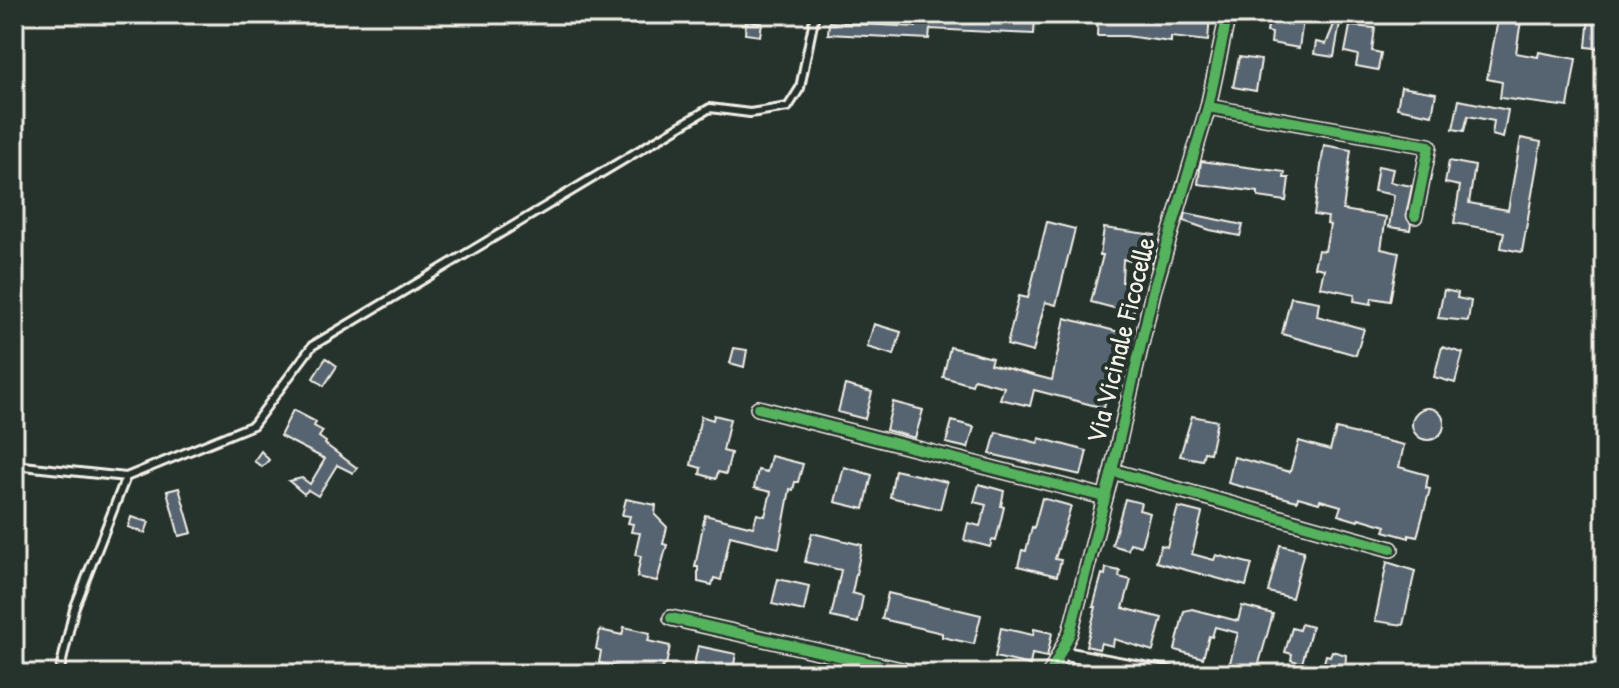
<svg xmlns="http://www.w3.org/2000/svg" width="1619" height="688" font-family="'Patrick Hand',sans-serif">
	<rect width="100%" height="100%" fill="#26332d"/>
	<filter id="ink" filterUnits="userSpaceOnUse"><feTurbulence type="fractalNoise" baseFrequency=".0125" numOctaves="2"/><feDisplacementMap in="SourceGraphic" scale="16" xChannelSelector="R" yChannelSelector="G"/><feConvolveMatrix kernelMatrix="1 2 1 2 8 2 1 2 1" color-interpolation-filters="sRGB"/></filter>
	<g filter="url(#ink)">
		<g fill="#566370" stroke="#f4f1e8" stroke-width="2">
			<polygon points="917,14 1035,14 1034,34 930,29 929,39 828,34 829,22 916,27"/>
			<polygon points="1098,14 1143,16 1143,14 1210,14 1208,41 1171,37 1171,42 1126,36 1097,36"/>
			<polygon points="1270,14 1304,14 1299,48 1271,43 1272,33 1267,32"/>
			<polygon points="1499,14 1522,14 1516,53 1538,57 1539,52 1576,59 1568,107 1500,98 1502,82 1487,79"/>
			<polygon points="1589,16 1605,18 1605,49 1586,47"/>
			<polygon points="746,21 762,23 760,36 745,34"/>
			<polygon points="1335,22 1340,23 1334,57 1314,54 1316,42 1326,44"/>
			<polygon points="1350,26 1375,28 1372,51 1381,53 1378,70 1356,66 1358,55 1345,52"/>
			<polygon points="1239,57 1261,60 1256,91 1233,87"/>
			<polygon points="1401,87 1436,93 1432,115 1397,108"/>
			<polygon points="1459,100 1508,110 1503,138 1492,135 1494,121 1468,116 1464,131 1453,129"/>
			<polygon points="1521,138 1541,142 1522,252 1501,248 1504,232 1454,223 1460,186 1445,183 1449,161 1475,166 1469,203 1508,210"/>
			<polygon points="1324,145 1351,150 1343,210 1386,217 1381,249 1399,253 1390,301 1372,298 1371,304 1354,301 1355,294 1320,287 1324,269 1314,267 1318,250 1325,251 1330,225 1327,224 1328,217 1314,215"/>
			<polygon points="1201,161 1285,172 1284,178 1289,178 1286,201 1258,197 1258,192 1198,184"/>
			<polygon points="1378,166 1393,169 1390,182 1412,186 1406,215 1411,224 1410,230 1389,227 1394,195 1374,191"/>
			<polygon points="1186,213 1243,225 1240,236 1210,230 1184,221"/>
			<polygon points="1047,222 1075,229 1056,305 1045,302 1033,352 1007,345 1019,296 1028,298"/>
			<polygon points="1104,228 1155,235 1153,241 1158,242 1151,267 1123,259 1122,282 1140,287 1133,313 1091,302 1103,255 1100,255"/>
			<polygon points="1444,290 1458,293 1457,298 1471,301 1468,321 1438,318"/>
			<polygon points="1291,297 1319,302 1317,316 1364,329 1356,355 1282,334"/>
			<polygon points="1065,318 1123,333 1104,408 1034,390 1030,406 1000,399 1004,387 974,379 972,385 943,377 950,347 992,358 990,364 1052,380"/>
			<polygon points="874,324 901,332 894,355 867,347"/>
			<polygon points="1442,347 1463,353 1455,383 1434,377"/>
			<polygon points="734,348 747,350 744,367 730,363"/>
			<polygon points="326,358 337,366 324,386 313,378"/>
			<polygon points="845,385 872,392 865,419 838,412"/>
			<polygon points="893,402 923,410 915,438 886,430"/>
			<circle cx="1428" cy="424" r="16"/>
			<polygon points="293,410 316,422 314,426 323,431 319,437 326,442 325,444 357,468 353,473 337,465 318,496 308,490 304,494 289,481 302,478 310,484 325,459 280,436"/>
			<polygon points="714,415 730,419 723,451 731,453 726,474 718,472 716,479 700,474 701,468 691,465 701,416 713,420"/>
			<polygon points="1192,416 1217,421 1210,453 1204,452 1202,460 1180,456"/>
			<polygon points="952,421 974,427 968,448 946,443"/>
			<polygon points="1336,429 1404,445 1399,467 1428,475 1426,488 1430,489 1417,537 1409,535 1409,538 1384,531 1386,526 1359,518 1358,521 1338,515 1341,506 1320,500 1319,503 1298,497 1297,501 1228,483 1234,457 1290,472 1299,441 1330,450"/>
			<polygon points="996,432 1038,443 1039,438 1087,451 1081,475 990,454"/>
			<polygon points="261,451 269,460 262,467 254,461"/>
			<polygon points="771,456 803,464 798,482 795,482 793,490 790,489 779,548 730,536 721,580 714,578 712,585 698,582 698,567 695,567 705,515 753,527 757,514 765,516 771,492 754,488 758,470 767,472"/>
			<polygon points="844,467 872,475 864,509 835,502"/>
			<polygon points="895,470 947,482 940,509 890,497"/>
			<polygon points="979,484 1004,491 1001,506 1004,507 996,541 992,540 990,547 964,540 968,523 980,526 986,505 974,502"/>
			<polygon points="179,488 192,533 179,536 167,491"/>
			<polygon points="1042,498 1071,506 1055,559 1061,560 1057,576 1018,566 1022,550 1026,551 1032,527 1034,528"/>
			<polygon points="626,499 656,505 655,515 667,527 663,544 667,545 657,581 637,577 641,556 635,555 640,533 631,532 633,524 628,523 630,516 622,515"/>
			<polygon points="1125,499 1141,503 1139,510 1150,513 1141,546 1130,543 1128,550 1112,545"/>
			<polygon points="1178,507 1202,513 1192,554 1214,560 1216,555 1252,564 1246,586 1156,562 1161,545 1167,547"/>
			<polygon points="131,517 149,522 145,533 128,527"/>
			<polygon points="812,533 862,545 852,593 863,596 858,623 831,617 841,570 805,562"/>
			<polygon points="1280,545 1304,551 1292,598 1268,592"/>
			<polygon points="1387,562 1415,571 1403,625 1375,621"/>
			<polygon points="1106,568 1120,571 1119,577 1131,580 1123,608 1162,618 1153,651 1114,639 1113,646 1101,643 1099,649 1086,646 1096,607 1093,607 1102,574 1105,575"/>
			<polygon points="778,579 809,586 804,611 772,604"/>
			<polygon points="888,593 981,615 974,644 942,637 942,633 882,619"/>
			<polygon points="1242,606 1273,614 1256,674 1228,670 1238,633 1215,627 1212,637 1209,636 1203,658 1175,650 1184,611 1192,609 1238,621"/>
			<polygon points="1301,624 1312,627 1302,663 1291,660 1292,654 1285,652 1292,628 1299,630"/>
			<polygon points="624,627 650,633 648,641 670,646 666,665 663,665 661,674 647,674 599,663 601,651 596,649 600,630 622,635"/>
			<polygon points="1001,628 1033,635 1034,629 1052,633 1047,657 1032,654 1030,665 995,657"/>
			<polygon points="698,646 736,654 732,674 692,674"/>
			<polygon points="1332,651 1346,655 1345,674 1321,674 1326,655 1330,656"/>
		</g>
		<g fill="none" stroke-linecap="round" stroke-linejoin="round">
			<g stroke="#f4f1e8" stroke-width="12">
				<g id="lane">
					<polyline points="14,465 126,477 253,425 312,346 710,108 750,113 788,107 800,88 815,14"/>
					<polyline points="59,674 74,609 126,477"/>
				</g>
			</g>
			<g stroke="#f4f1e8" stroke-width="18">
				<g id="street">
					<polyline points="1208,107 1429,146 1415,216"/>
					<polyline points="758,408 1104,497"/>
					<polyline points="1112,471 1391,549"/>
					<polyline points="671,618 919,674"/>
					<polyline points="1060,653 1171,674"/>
					<polyline points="1050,674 1070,633 1112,471 1153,292 1208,107 1228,14"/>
				</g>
			</g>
			<use href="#lane" stroke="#26332d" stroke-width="6"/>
			<use href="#street" stroke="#26332d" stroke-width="12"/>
			<g stroke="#26332d" stroke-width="15">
				<g id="cycleway">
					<polyline points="1208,107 1429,146 1415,216"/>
					<polyline points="758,408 1104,497"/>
					<polyline points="1112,471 1391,549"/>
					<polyline points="671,618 919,674"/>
					<polyline points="1050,674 1070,633 1112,471 1153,292 1208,107 1228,14"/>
				</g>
			</g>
			<use href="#cycleway" stroke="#56b35d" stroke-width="10"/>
		</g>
	</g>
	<g text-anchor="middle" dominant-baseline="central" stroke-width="8" stroke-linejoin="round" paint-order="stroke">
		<g font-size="28" fill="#f4f1e8" stroke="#26332d">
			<text transform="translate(1120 340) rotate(-76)">Via Vicinale Ficocelle</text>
		</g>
	</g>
	<rect width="1619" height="688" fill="none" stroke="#26332d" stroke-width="48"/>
	<rect x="24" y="24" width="1571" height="640" fill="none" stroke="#f4f1e8" stroke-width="3" filter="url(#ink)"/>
</svg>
